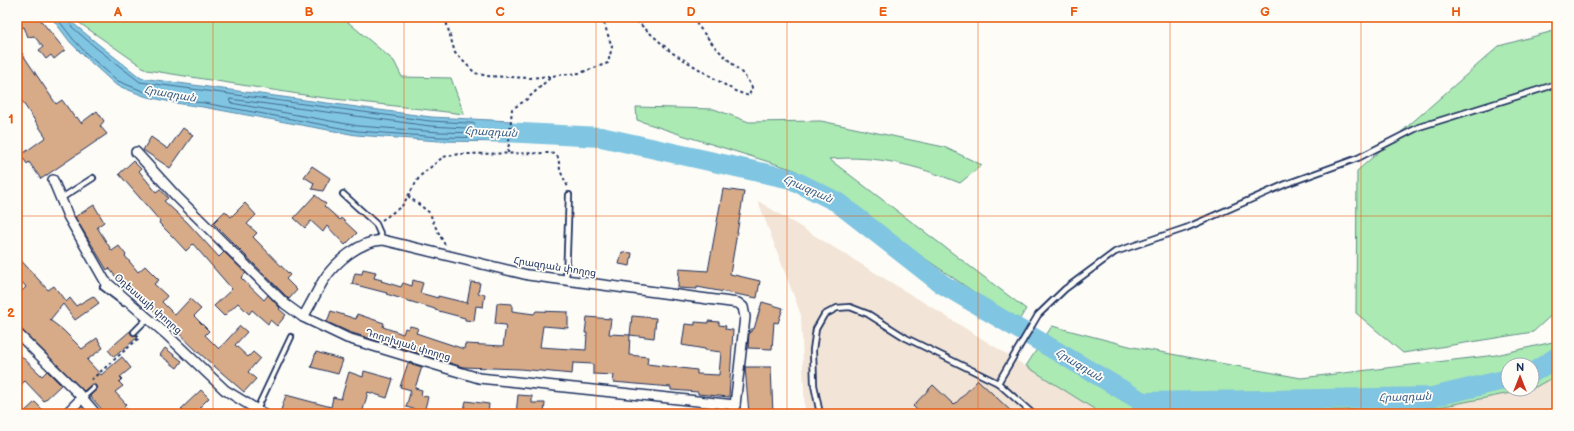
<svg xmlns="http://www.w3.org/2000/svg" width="1574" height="431" font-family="'Balsamiq Sans','Noto Sans Armenian',sans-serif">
	<rect width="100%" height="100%" fill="#fdfcf7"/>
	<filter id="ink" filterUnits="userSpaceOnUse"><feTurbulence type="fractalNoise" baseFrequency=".025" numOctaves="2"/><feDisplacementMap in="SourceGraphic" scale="8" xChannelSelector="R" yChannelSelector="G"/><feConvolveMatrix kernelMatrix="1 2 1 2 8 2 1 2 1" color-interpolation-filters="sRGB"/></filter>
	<g filter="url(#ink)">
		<g fill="#f2e4d6">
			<polygon points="758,201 936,310 1102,414 805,414 801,315"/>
			<polygon points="1557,375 1557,414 1193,414 1200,413 1434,408 1532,389"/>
		</g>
		<g fill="#abeab2" stroke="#638c88">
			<polygon points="76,17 342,17 394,61 402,77 451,78 464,114 317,97 147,70 78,22"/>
			<polygon points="1557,30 1557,310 1533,332 1403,353 1356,313 1357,171 1499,46"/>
			<path d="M636 107 714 109 749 122 821 121 944 147 982 165 960 183C915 165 878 155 829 159L1026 309 1018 322 795 170 682 135 637 120Z"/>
			<polygon points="1052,326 1133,347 1301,378 1496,355 1557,341 1557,375 1532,389 1532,365 1508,365 1508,389 1531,389 1434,408 1200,413 1194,414 1102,414 1026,366"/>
		</g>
		<polygon fill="#80c5e1" stroke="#5889ad" points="51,17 71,17 74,24 98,44 141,78 431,117 511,121 509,142 439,141 356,135 203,107 175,103 144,96 116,85 86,58 70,42"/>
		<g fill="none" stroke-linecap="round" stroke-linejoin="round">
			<g stroke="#436b92" stroke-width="1">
				<polyline points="56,17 73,39 88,55 118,81 145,92 176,100 204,103 357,131 439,137 503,138 505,137 506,127 504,125 430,121 140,82 95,47 72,27 67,17"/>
				<polygon points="230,99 430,126 484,129 486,131 484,133 439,132 358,126 231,103 230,102"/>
			</g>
			<polyline stroke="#80c5e1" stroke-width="12" points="1135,414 1143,402"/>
			<g stroke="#80c5e1" stroke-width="20">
				<polyline points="482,131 601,137 791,179 837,202 942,284 1143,402 1432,397 1508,379"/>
				<polyline points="1532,373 1557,357"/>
			</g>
		</g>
		<g fill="#d7ab88" stroke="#1b2f5e">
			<polygon points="17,17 38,17 65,50 54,59 51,55 46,59 39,50 43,47 34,36 28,37 24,27 17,29"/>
			<polygon points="17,46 56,104 62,100 75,118 77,117 81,123 97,111 104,121 100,126 107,134 41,179 29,162 27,164 21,155 46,137 17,94"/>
			<polygon points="183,128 193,135 170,168 143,150 151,137 168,149"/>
			<polygon points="133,161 141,169 139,171 156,192 160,189 168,198 164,201 187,222 219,257 224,252 246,273 241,278 264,300 268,295 280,308 279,309 286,315 277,326 270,320 268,324 252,310 249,314 238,303 224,316 214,306 232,289 193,244 186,251 171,235 159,223 160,221 119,174"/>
			<polygon points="312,166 330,178 323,191 312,189 314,183 304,177"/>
			<polygon points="723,189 744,192 730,274 760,281 757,298 697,287 697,289 678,288 679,269 708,271"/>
			<polygon points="315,195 326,204 324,206 340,220 341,218 357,233 345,245 327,226 323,232 311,221 305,228 294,218"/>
			<polygon points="245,203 256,215 247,224 257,233 253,237 290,275 286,279 297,290 289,299 213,223 225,211 231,217"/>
			<polygon points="94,205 104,222 97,227 112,251 119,246 126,255 125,256 138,272 145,266 159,280 154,284 167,296 162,302 175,315 190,299 201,309 194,316 209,331 205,335 219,349 240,326 247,332 235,345 248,357 253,352 260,358 248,372 256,379 244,392 198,352 165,320 164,321 140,297 139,299 124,283 122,285 109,268 107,270 75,217"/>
			<polygon points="622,252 632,253 630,266 619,264"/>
			<polygon points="17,256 48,290 54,286 66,302 70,298 76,306 93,296 99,303 75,320 63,304 50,320 63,330 82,349 97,338 103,348 87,360 101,375 122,357 131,368 120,377 122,379 119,382 123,386 115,392 126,404 124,406 132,414 106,414 90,396 96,390 95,385 92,384 84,391 21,329 17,327 17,296 26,287 17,276"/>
			<polygon points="363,269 376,272 374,278 382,280 381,281 401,287 403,283 412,286 413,280 423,283 420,293 438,298 438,296 467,303 471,282 480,283 478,293 485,294 483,307 476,306 474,321 465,320 465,318 435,310 435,309 386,294 387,293 352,284 355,273 362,274"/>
			<polygon points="762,302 783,308 778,323 774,322 772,349 748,348 749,332 751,332 751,329 754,329"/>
			<polygon points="497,303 512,304 512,311 534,314 536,311 568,312 568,328 543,326 540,347 586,350 587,333 585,333 587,317 611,319 609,334 630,335 629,355 648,357 647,364 697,370 697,374 719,375 721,352 705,350 705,349 682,345 685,324 695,325 695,322 708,323 708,321 719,322 719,325 726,326 725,329 733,330 729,397 698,394 698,392 671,390 671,387 613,382 614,375 593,374 593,364 573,363 572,374 520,369 463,367 349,332 327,322 331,311 356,319 357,314 384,323 383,327 403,334 405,328 408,329 410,326 418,328 416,333 464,349 465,344 503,346 506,325 495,324"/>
			<polygon points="632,316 656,318 654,338 630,335"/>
			<polygon points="130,331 132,335 136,335 138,337 114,357 108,350"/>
			<polygon points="165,348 182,361 177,368 160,355"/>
			<polygon points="17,352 42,376 47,371 61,385 44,401 25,381 17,388"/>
			<polygon points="316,352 343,360 338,374 311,367"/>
			<polygon points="408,363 422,367 415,388 422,390 421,395 428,397 424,412 406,407 411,390 400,387"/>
			<polygon points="745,367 771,367 773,414 749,414"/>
			<polygon points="364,371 393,379 387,398 368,392 362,414 293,414 281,410 286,395 331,407 333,397 341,399 349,372 363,377"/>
			<polygon points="978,380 1014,414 921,414 913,406 933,385 954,405"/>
			<polygon points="201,390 209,398 193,414 186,414 181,409"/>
			<polygon points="518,395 532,396 532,403 545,403 544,414 516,414"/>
			<polygon points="466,401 489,404 488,414 463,414"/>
			<polygon points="35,402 47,414 22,414"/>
		</g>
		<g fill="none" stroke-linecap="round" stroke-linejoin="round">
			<g stroke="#1b2f5e" stroke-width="8">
				<g id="service">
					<polyline points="343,194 376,224 383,240"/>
					<polyline points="60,199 93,178"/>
					<polyline points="566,280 569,195"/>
					<polyline points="103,287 124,303"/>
					<polyline points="134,332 147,319"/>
					<polyline points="998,383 1038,315 1065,289 1115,252 1186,228 1286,184 1358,158 1419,127 1557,84"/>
					<polyline points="82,398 93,388"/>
					<polyline points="257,409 291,337"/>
					<polyline points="820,414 814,385 813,350 816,329 824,315 837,308 850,307 868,314 906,338 998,383 1033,414"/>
				</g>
			</g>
			<g stroke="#1b2f5e" stroke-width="12">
				<g id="minor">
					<polyline points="136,152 176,196 285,304 303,317 347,338 479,378 735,405"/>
					<polyline points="53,180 68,216 105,281 166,334 225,390 264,414"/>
					<path d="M303 317C310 306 316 293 323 281 335 262 360 241 383 240L528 275 738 303 743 307 745 317 734 414"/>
					<polyline points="17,333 77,392 96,414"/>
					<polyline points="66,414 82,398"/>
				</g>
			</g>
			<g stroke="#1b2f5e" stroke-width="2" stroke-dasharray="3 3" stroke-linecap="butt">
				<polyline points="446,17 447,25 455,53 475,73 487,76 530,78 580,73 608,63 612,47 602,17"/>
				<polyline points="632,17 671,52 735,91 749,96 752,87 744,75 715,47 691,17"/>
				<polyline points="508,153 512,109 526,100 551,77"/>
				<polyline points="408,196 430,213 434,224 445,245"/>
				<path d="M382 220 402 206 420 176 443 157 460 154 551 153 557 155C559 160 559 164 560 169 561 175 566 181 568 188"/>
				<polyline points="91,380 139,338"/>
			</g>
			<use href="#service" stroke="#fdfcf7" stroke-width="4.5"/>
			<use href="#minor" stroke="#fdfcf7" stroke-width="9"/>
		</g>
	</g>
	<path fill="none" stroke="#e8590c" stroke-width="1" stroke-opacity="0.55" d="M213 17V414M404 17V414M596 17V414M787 17V414M978 17V414M1170 17V414M1361 17V414M17 216H1557"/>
	<g text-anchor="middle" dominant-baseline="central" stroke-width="3.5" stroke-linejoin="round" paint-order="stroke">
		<g font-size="10" fill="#1b2f5e" stroke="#fdfcf7">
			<text transform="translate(555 267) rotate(9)">Հրազդան փողոց</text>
			<text transform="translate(148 304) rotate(41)">Օդեսսայի փողոց</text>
			<text transform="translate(408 345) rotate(17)">Դոդոխյան փողոց</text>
		</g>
		<g font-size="11" font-style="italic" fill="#395c85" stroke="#fdfcf7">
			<text transform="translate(170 94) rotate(10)">Հրազդան</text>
			<text transform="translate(491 132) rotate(3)">Հրազդան</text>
			<text transform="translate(808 189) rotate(24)">Հրազդան</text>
			<text transform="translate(1079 365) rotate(31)">Հրազդան</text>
			<text transform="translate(1405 397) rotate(-2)">Հրազդան</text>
		</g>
	</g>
	<rect width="1574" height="431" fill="none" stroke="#fdfcf7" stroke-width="44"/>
	<g transform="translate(1520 377)"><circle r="19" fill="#fdfcf7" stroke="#a3aaba"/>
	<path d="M0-3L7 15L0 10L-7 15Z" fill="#c8321e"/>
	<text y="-6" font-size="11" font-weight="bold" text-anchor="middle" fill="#1b2f5e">N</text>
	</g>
	<rect x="22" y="22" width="1530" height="387" fill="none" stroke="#e8590c" stroke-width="1.5"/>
	<g font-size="13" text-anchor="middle" font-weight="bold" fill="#e8590c">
		<text x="118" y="16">A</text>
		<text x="309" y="16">B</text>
		<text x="500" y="16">C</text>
		<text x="691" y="16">D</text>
		<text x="883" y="16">E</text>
		<text x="1074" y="16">F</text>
		<text x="1265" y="16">G</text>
		<text x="1456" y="16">H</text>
		<text x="11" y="123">1</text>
		<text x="11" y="317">2</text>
	</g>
</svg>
